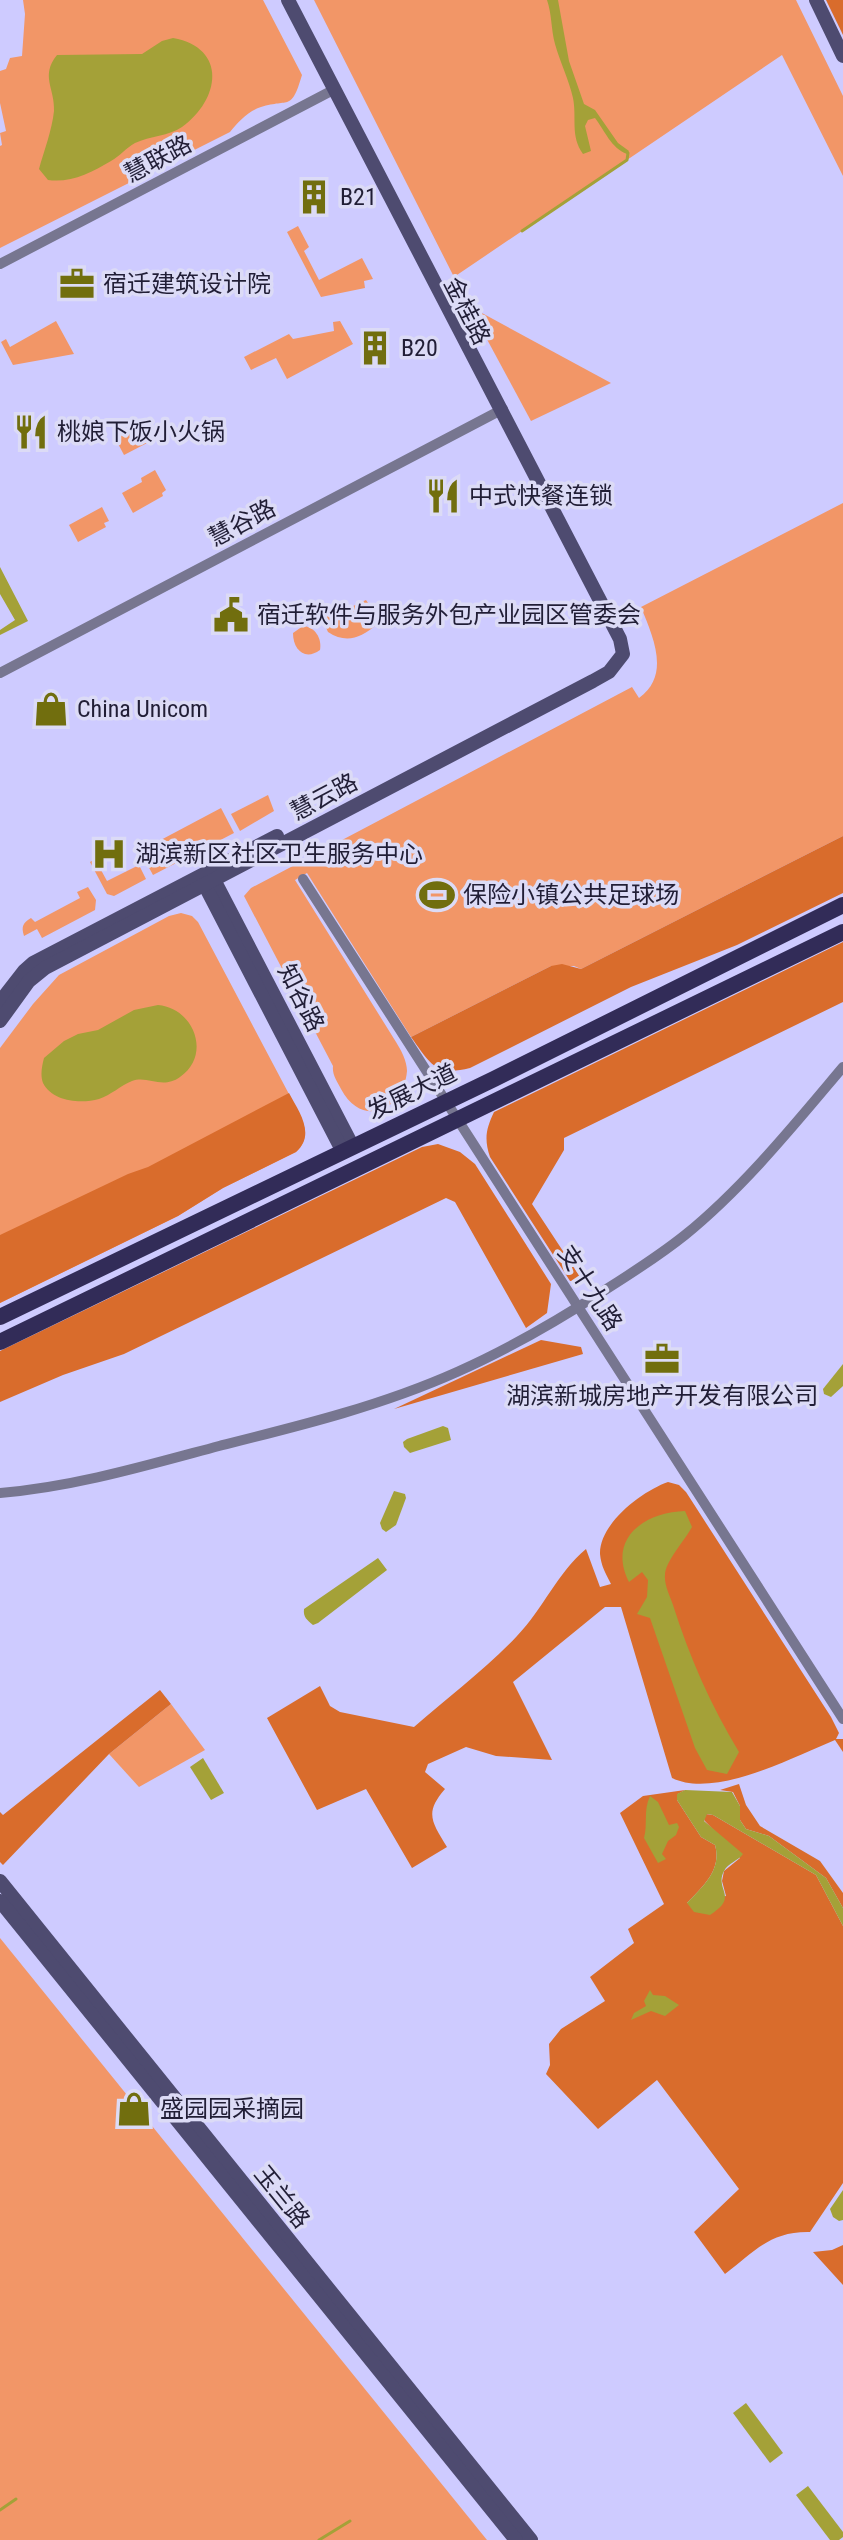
<svg xmlns="http://www.w3.org/2000/svg" width="843" height="2540" font-family="'Roboto Condensed','Noto Sans SC',sans-serif">
	<rect width="100%" height="100%" fill="#cecbff"/>
	<g fill="#f29667">
		<path d="M23 0H263L302 75C291 112 290 98 261 107 248 111 238 122 230 132L0 248V146L2 145 0 133 6 131 0 103V71L6 69 10 58 22 56 25 14Z"/>
		<polygon points="314,0 796,0 843,96 843,176 782,55 454,277"/>
		<polygon points="298,226 309,247 304,251 319,280 362,258 373,279 364,281 365,288 321,297 287,232"/>
		<polygon points="469,306 611,383 531,421"/>
		<polygon points="56,321 74,354 13,365 1,342 6,339 10,347"/>
		<polygon points="340,321 353,344 287,379 276,358 251,370 244,357 289,334 293,339 334,331 333,322"/>
		<polygon points="140,425 149,442 124,455 115,438"/>
		<polygon points="155,470 166,490 162,493 163,496 133,513 122,493 142,482 141,478"/>
		<path d="M843 503V836L581 969 574 966H551L411 1037 307 873 295 880 396 1042C401 1050 407 1061 407 1071 404 1109 363 1130 341 1089 337 1081 332 1075 333 1066L244 896 251 888 632 687 639 698C671 675 653 637 641 607Z"/>
		<polygon points="102,507 109,521 104,523 106,527 78,542 69,525"/>
		<path d="M366 600 377 616 376 625C361 638 346 644 328 632L322 619 331 611 334 615Z"/>
		<path d="M303 626C315 627 322 638 320 650 305 661 293 650 293 633Z"/>
		<polygon points="268,795 274,811 240,831 231,814"/>
		<polygon points="221,808 234,833 153,875 140,851"/>
		<polygon points="95,859 107,881 139,865 146,879 114,896 107,894 90,862"/>
		<path d="M88 887 96 900 95 910 42 938 37 929 24 936C21 926 23 923 31 918L35 922 80 898 77 892Z"/>
		<path d="M181 913 192 916 198 922 299 1113C306 1127 309 1140 296 1152L223 1188 178 1216 0 1303V1048L33 1004 59 975 169 916Z"/>
		<polygon points="171,1704 205,1750 139,1787 109,1754"/>
		<polygon points="0,1938 487,2540 0,2540"/>
	</g>
	<g fill="#d96c2c">
		<polygon points="826,0 843,0 843,35"/>
		<path d="M843 836V893L737 945 631 987 470 1068C435 1077 430 1063 411 1037L551 966 562 964 581 969Z"/>
		<path d="M843 942V1002L564 1138V1150L532 1204 582 1280 570 1281 490 1157C484 1139 486 1129 494 1112Z"/>
		<path d="M289 1093C299 1112 316 1134 296 1152L223 1188 178 1216 0 1303V1235L128 1174 148 1167Z"/>
		<polygon points="438,1144 460,1152 475,1164 551,1284 547,1313 526,1328 455,1202 446,1198 124,1354 63,1375 0,1402 0,1351 422,1147"/>
		<polygon points="541,1340 581,1347 583,1354 394,1409"/>
		<path d="M668 1482 679 1485 686 1492 831 1717 839 1733 836 1739H843V1752L835 1740C793 1757 715 1799 672 1778L621 1607H605L513 1682 552 1760 496 1756 466 1747 428 1764 425 1772 445 1789C424 1813 432 1822 447 1847L412 1868 366 1789 317 1810 267 1718 320 1686 330 1706 340 1712 414 1727C448 1697 486 1669 517 1636 543 1609 558 1572 586 1549L600 1587 611 1584C606 1574 601 1566 600 1554 599 1524 642 1491 668 1482Z"/>
		<polygon points="160,1690 171,1704 109,1754 3,1865 0,1862 0,1812 3,1815"/>
		<polygon points="739,1784 746,1805 760,1826 820,1861 843,1893 843,1908 826,1878 769,1836 746,1829 740,1820 740,1806 733,1792 720,1790"/>
		<path d="M685 1790 678 1794 677 1800 701 1837 715 1845C722 1870 703 1886 687 1903L726 1896 722 1881 724 1871 740 1858 704 1820 706 1814 713 1815 816 1875 843 1926V2183L810 2232C770 2231 754 2252 725 2274L694 2232 739 2189 657 2080 598 2129 546 2074 550 2065 549 2044 561 2029 605 2001 590 1977 634 1943 628 1929 664 1904 620 1813 643 1796Z"/>
		<polygon points="843,2245 843,2285 813,2252 832,2250"/>
	</g>
	<g fill="#a4a138">
		<path d="M547 0H558L569 61 584 104 595 110 618 143 629 151 627 154C611 148 605 131 595 118L588 120 585 126 591 151 583 154C570 136 577 118 573 98 569 80 560 62 555 44 551 29 552 15 547 0Z"/>
		<path d="M173 38C228 48 220 100 182 127 169 136 150 136 135 143 126 148 120 156 111 161 91 173 71 183 48 180L39 169C44 151 52 130 54 111 55 88 40 76 57 55L142 54 162 41Z"/>
		<polygon points="0,567 28,621 0,635 0,630 15,620 0,594"/>
		<path d="M158 1005C194 1008 212 1055 180 1077 162 1090 148 1075 132 1081 120 1086 111 1095 99 1099 81 1104 53 1102 43 1083 40 1075 42 1066 44 1058L64 1041 78 1034 98 1030 134 1010Z"/>
		<polygon points="843,1364 843,1386 831,1397 824,1394 823,1389"/>
		<polygon points="443,1426 448,1428 451,1440 410,1453 404,1447 403,1442 407,1439"/>
		<polygon points="394,1491 405,1494 406,1498 396,1525 386,1532 382,1529 380,1523"/>
		<path d="M685 1511 692 1527C685 1540 665 1562 665 1575 664 1585 670 1596 673 1605 689 1656 711 1706 739 1752L727 1774 707 1770 695 1748 650 1618 637 1614 647 1597 648 1580 642 1572 629 1582C607 1539 644 1512 685 1511Z"/>
		<path d="M378 1558 387 1570 318 1623 313 1625C307 1620 303 1617 304 1609Z"/>
		<polygon points="203,1758 224,1793 211,1800 190,1767"/>
		<path d="M685 1790 732 1792 740 1806V1820L746 1829 769 1836 826 1878 843 1908V1926L816 1875 713 1815 707 1814 704 1821 743 1854C738 1861 728 1863 724 1871 714 1890 740 1896 710 1915L694 1912 687 1903C703 1886 722 1870 715 1845L701 1837 677 1800V1794Z"/>
		<path d="M650 1796 658 1802 669 1825 677 1823 679 1827 676 1835 668 1841 662 1854 666 1859 658 1863 644 1838C648 1824 643 1811 650 1796Z"/>
		<polygon points="650,1990 653,1995 665,1996 679,2005 665,2016 651,2011 631,2020 634,2013 646,2006 644,2001"/>
		<polygon points="843,2190 843,2220 839,2221 833,2217 830,2209"/>
		<polygon points="746,2403 783,2453 770,2463 733,2413"/>
		<polygon points="808,2486 843,2532 843,2537 839,2540 830,2540 796,2495"/>
	</g>
	<g fill="none" stroke-linecap="round" stroke-linejoin="round">
		<g stroke="#a4a138" stroke-width="3">
			<polyline points="522,231 627,160 628,153"/>
			<polyline points="0,2510 16,2499"/>
			<polyline points="319,2540 350,2521"/>
		</g>
		<g stroke="#777690" stroke-width="10">
			<polyline points="0,264 335,89"/>
			<polyline points="0,673 503,409"/>
			<polyline points="303,879 843,1719"/>
			<path d="M0 1493C74 1487 148 1465 219 1446 299 1426 381 1406 457 1372 509 1349 557 1321 605 1290 632 1273 660 1255 685 1235 744 1187 794 1125 843 1067"/>
		</g>
		<g stroke="#4e4b70" stroke-width="14">
			<polyline points="816,0 843,56"/>
			<polyline points="211,874 353,1147"/>
			<polyline points="202,880 343,1152"/>
			<polyline points="0,1002 24,971 33,963 277,836"/>
			<polyline points="0,1021 29,981 45,968 593,681 609,672 623,654 620,639 288,0"/>
			<polyline points="0,1881 531,2540"/>
			<polyline points="0,1901 516,2540"/>
		</g>
		<g stroke="#322c58" stroke-width="16">
			<polyline points="0,1317 494,1079 843,905"/>
			<polyline points="0,1342 843,932"/>
		</g>
	</g>
	<defs>
		<g id="building-bare" transform="scale(2.76)"><path d="M-4-6H4V6H1V3H-1V6H-4ZM-2.5-4.3h1.7v1.8h-1.7ZM.8-4.3h1.7v1.8H.8ZM-2.5-1h1.7V.8h-1.7ZM.8-1h1.7V.8H.8Z" fill="#716e0e" stroke="#dcdbf6" stroke-width="2.5" paint-order="stroke"/></g>
		<g id="office-bare" transform="scale(2.76)"><path d="M-6-3h4V-5.5h4V-3h4V5H-6ZM-1-4.5V-3h2v-1.5ZM-6 0V1H6V0Z" fill="#716e0e" stroke="#dcdbf6" stroke-width="2.5" paint-order="stroke"/></g>
		<g id="restaurant-bare" transform="scale(2.76)"><path d="M-5-6h1v4h1v-4h1v4h1v-4h1v5L-1.5 .5V6h-2V.5L-5-1ZM5-6V6H3V1.5H1.5Q1.5-4 5-6Z" fill="#716e0e" stroke="#dcdbf6" stroke-width="2.5" paint-order="stroke"/></g>
		<g id="civic-bare" transform="scale(2.76)"><path d="M-.6-6.5H3V-4.5H.6V-3L4-1V1h2V6H-6V1h2V-1L-.6-3ZM-1.2 2.5V6h2.4V2.5Z" fill="#716e0e" stroke="#dcdbf6" stroke-width="2.5" paint-order="stroke"/></g>
		<g id="shop-bare" transform="scale(2.76)"><path d="M-5-2.5h2.3a2.7 3.5 0 0 1 5.4 0H5L5.5 6h-11ZM-1.5-2.5h3a1.5 2.3 0 0 0-3 0Z" fill="#716e0e" stroke="#dcdbf6" stroke-width="2.5" paint-order="stroke"/></g>
		<g id="hospital-bare" transform="scale(2.76)"><path d="M-5-5h3v3.5h4V-5h3V5h-3V1.5h-4V5h-3Z" fill="#716e0e" stroke="#dcdbf6" stroke-width="2.5" paint-order="stroke"/></g>
		<g id="stadium-bare" transform="scale(2.76)"><path d="M0-5a6.5 5 0 1 0 0 10a6.5 5 0 1 0 0-10ZM-3.5-1.8h7v3.6h-7Z" fill="#716e0e" stroke="#dcdbf6" stroke-width="2.5" paint-order="stroke"/></g>
	</defs>
	<g fill-rule="evenodd">
		<use href="#building-bare" x="314" y="197"/>
		<use href="#office-bare" x="77" y="284"/>
		<use href="#building-bare" x="375" y="348"/>
		<use href="#restaurant-bare" x="31" y="432"/>
		<use href="#restaurant-bare" x="443" y="496"/>
		<use href="#civic-bare" x="231" y="615"/>
		<use href="#shop-bare" x="51" y="709"/>
		<use href="#hospital-bare" x="109" y="854"/>
		<use href="#stadium-bare" x="437" y="895"/>
		<use href="#office-bare" x="662" y="1359"/>
		<use href="#shop-bare" x="134" y="2109"/>
	</g>
	<g text-anchor="middle" dominant-baseline="central" stroke-width="7" stroke-linejoin="round" paint-order="stroke">
		<g font-size="24" fill="#211e36" stroke="#dcdbf6">
			<text transform="translate(158 159) rotate(-28)">慧联路</text>
			<text transform="translate(467 311) rotate(63)">金桂路</text>
			<text transform="translate(242 523) rotate(-28)">慧谷路</text>
			<text transform="translate(324 797) rotate(-28)">慧云路</text>
			<text transform="translate(301 998) rotate(63)">知谷路</text>
			<text transform="translate(412 1092) rotate(-26)">发展大道</text>
			<text transform="translate(590 1288) rotate(57)">支十九路</text>
			<text transform="translate(282 2197) rotate(51)">玉兰路</text>
		</g>
		<g font-size="24" fill="#211e36" stroke="#dcdbf6" text-anchor="start">
			<text x="340" y="197">B21</text>
			<text x="103" y="284">宿迁建筑设计院</text>
			<text x="401" y="348">B20</text>
			<text x="57" y="432">桃娘下饭小火锅</text>
			<text x="469" y="496">中式快餐连锁</text>
			<text x="257" y="615">宿迁软件与服务外包产业园区管委会</text>
			<text x="77" y="709">China Unicom</text>
			<text x="135" y="854">湖滨新区社区卫生服务中心</text>
			<text x="463" y="895">保险小镇公共足球场</text>
			<text x="662" y="1396" text-anchor="middle">湖滨新城房地产开发有限公司</text>
			<text x="160" y="2109">盛园园采摘园</text>
		</g>
	</g>
</svg>
